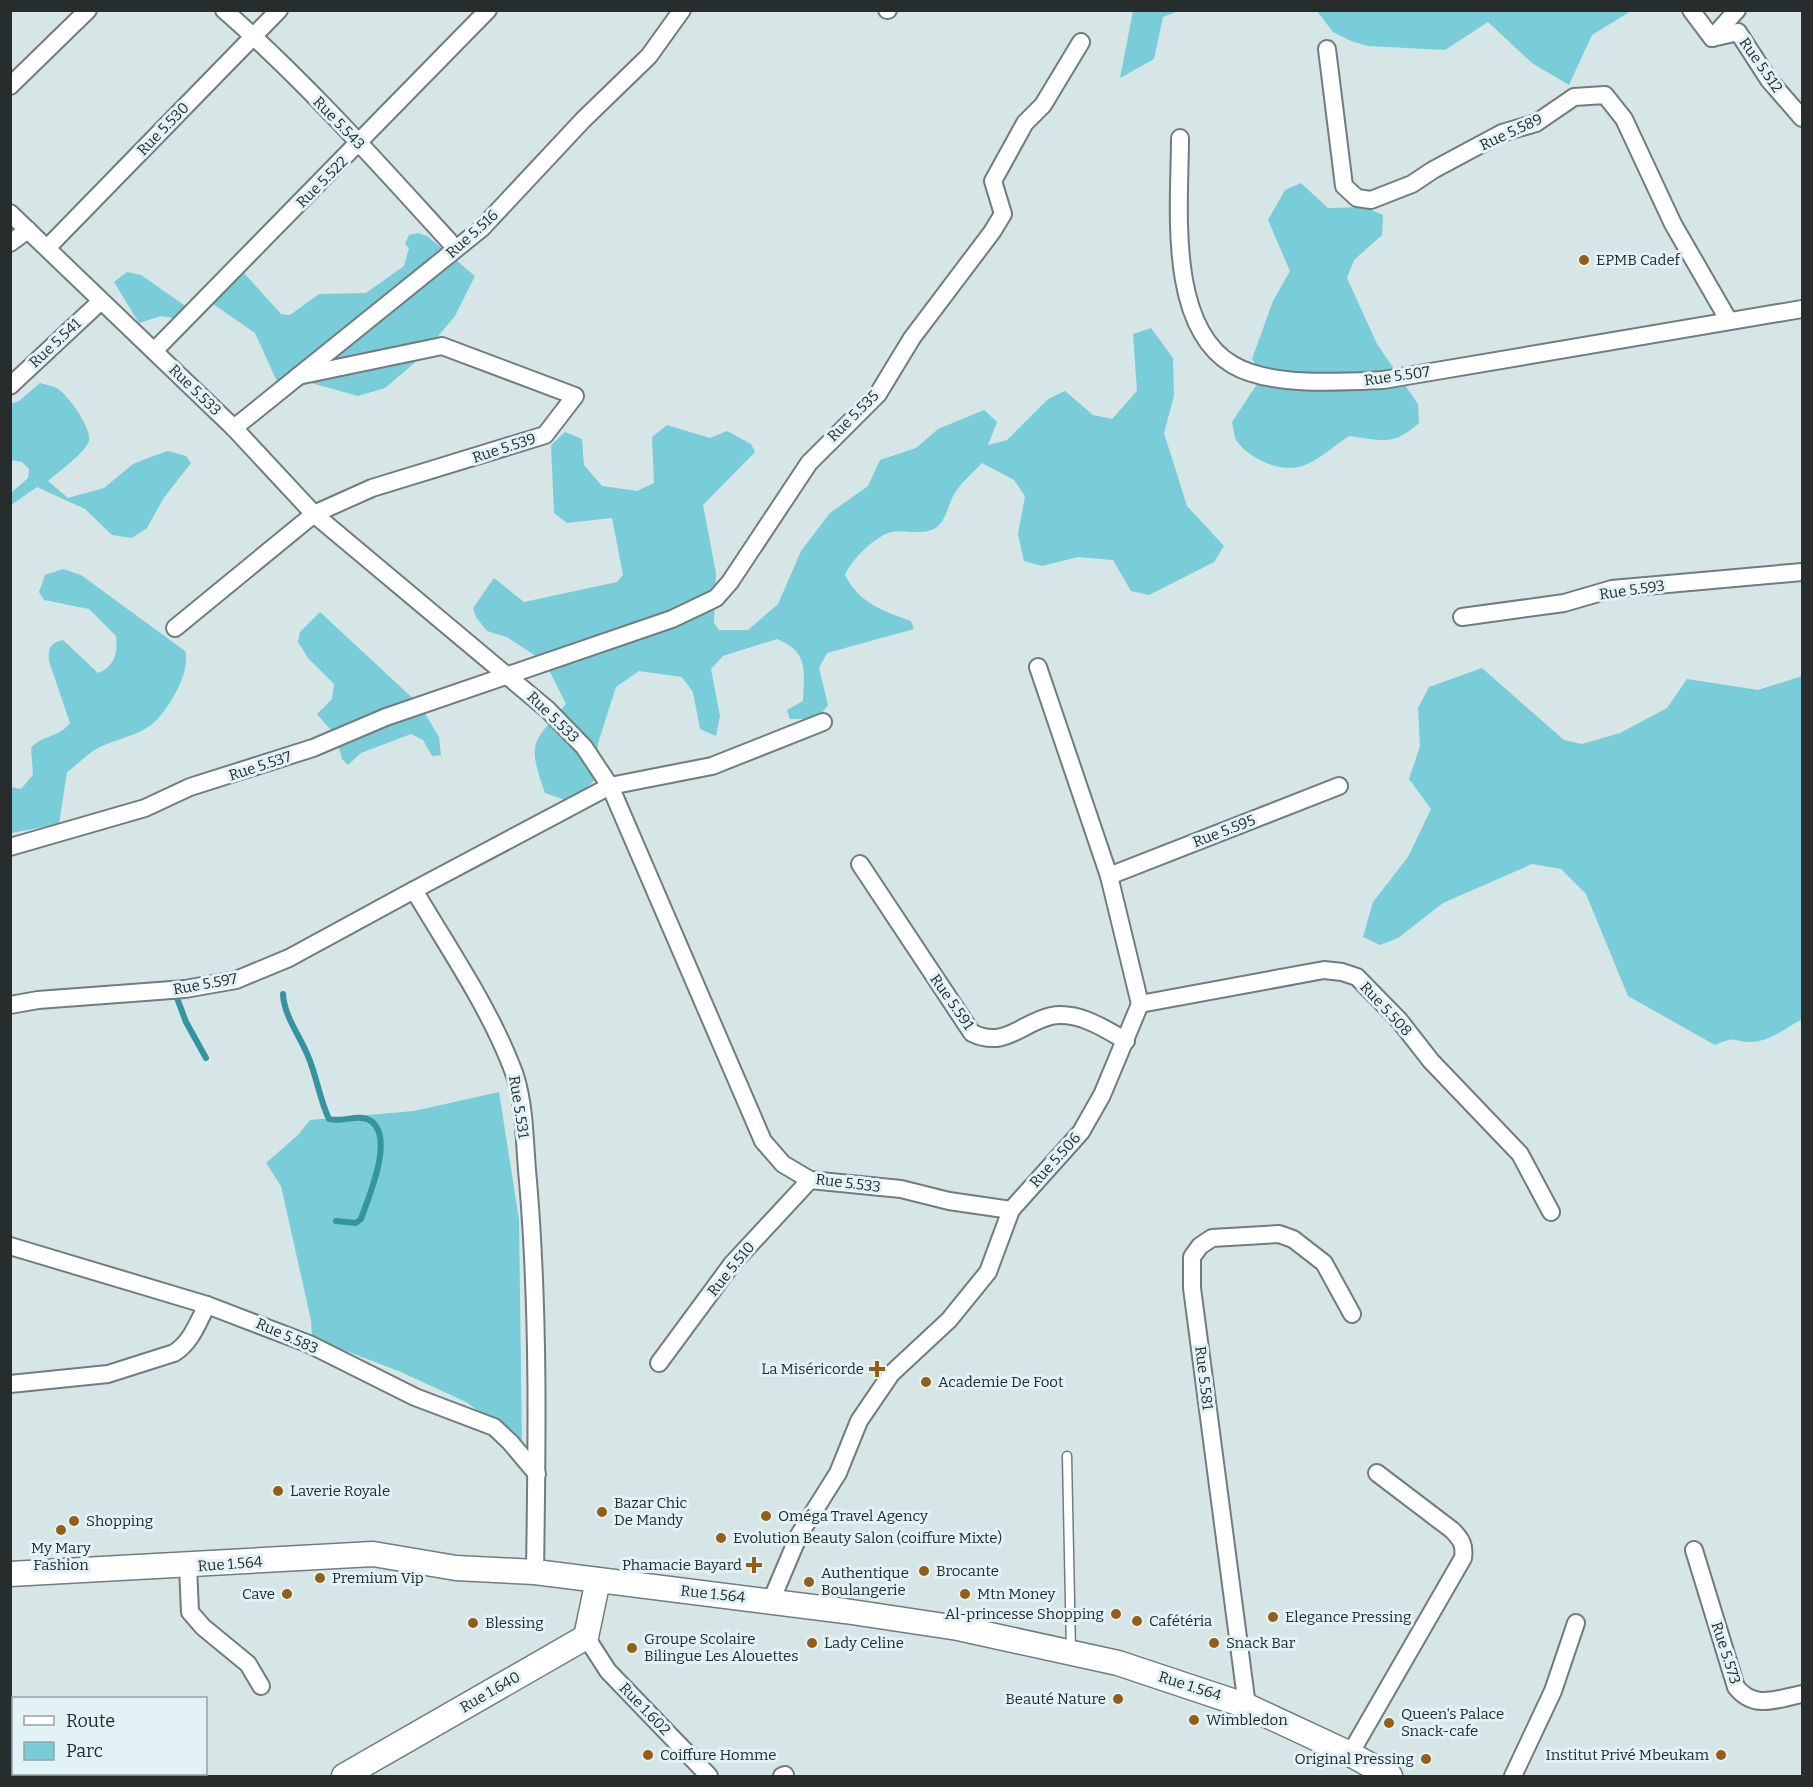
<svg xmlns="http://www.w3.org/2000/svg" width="1813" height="1787" font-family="Bitter,serif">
	<rect width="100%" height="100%" fill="#d6e5e6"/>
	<g fill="#78cdd9">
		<polygon points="1133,11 1178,11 1163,17 1154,59 1120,78"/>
		<polygon points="1317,11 1631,11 1592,35 1569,85 1532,63 1488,22 1445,50 1368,46 1351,41 1333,32"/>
		<path d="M1301 183 1328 208 1365 207 1383 215 1382 235 1354 260 1347 278 1377 344 1418 404 1419 423C1393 447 1381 440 1349 436 1335 445 1318 461 1302 466 1280 473 1249 459 1236 440 1234 435 1233 427 1232 422L1263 375 1252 359 1273 301 1290 271 1268 220 1285 190Z"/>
		<polygon points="418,233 427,236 475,276 455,316 419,359 385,388 358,396 308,382 297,389 279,386 255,333 210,302 179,319 161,316 139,323 114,282 127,272 141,275 187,307 217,281 245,274 281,314 290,315 319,294 366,293 404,266 409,248 405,244 409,235"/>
		<path d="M1151 328 1173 358 1174 396 1164 433 1187 506 1224 546 1214 562 1149 595 1131 591 1113 560 1078 557 1042 566 1024 561 1018 534 1025 496 1014 480 982 463C973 473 958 485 952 498 947 509 945 523 934 529 921 535 905 530 892 532 876 535 851 560 845 575 859 603 883 611 911 621L914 629 827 653 819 668 828 705 817 719H790L787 710 803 701C804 670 809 652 777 639L723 656 711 669 720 716 716 736 700 729 693 692 682 677 639 671 616 687 598 743 595 780 571 802 545 793C527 741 532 744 566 704L545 662 507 637 487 631 476 617 473 608 494 578 524 602 617 582 623 575 612 518 567 523 554 513 551 445 565 432 582 439 584 465 602 486 637 491 654 483 652 437 667 425 710 438 727 431 751 444 755 452 703 505 716 573 714 623 719 630H748L778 604 801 551 830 513 868 486 880 460 916 448 938 429 984 410 997 422 988 445 1007 440 1048 399 1065 391 1093 415 1112 419 1137 391 1133 334Z"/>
		<path d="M40 383C46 385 54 386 58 389 69 396 92 429 89 441 86 452 57 473 48 481L68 498 104 488 133 464 151 457 168 451 186 456 191 463 163 499 147 528 132 538 112 535 85 509 37 487 11 505V493L28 478 29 469 22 462 11 460V404L19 401Z"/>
		<path d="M63 569 81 575 185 651C192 671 166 716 148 727 133 737 112 740 96 749 86 755 77 765 67 772L59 824 12 833 11 787 21 789 33 775 31 748C42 735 60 737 70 723L49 661C48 648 50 643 63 640L98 673C115 666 118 653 116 636L89 609 44 600 39 592 45 575Z"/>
		<polygon points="320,612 420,705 439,737 441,755 432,756 423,740 411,734 361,753 348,765 342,759 336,736 317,714 332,699 334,684 308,658 298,642 300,632"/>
		<path d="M1482 668 1564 740 1582 744 1620 733 1667 708 1687 679 1758 690 1802 676V1019C1788 1027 1768 1042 1751 1042 1730 1042 1739 1035 1715 1045L1628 996 1586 894 1561 869 1532 864 1443 903 1398 938 1380 945 1363 937 1373 902 1408 857 1431 809 1409 779 1420 746 1418 708 1429 687Z"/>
		<polygon points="499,1092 519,1220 522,1442 466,1402 401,1372 312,1338 311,1320 281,1186 266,1163 298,1135 310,1120 414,1111"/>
	</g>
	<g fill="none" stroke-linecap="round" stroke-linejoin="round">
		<g stroke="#34949f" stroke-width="6">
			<path d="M283 994C284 1016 300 1036 308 1056 317 1077 319 1098 329 1119 342 1123 359 1113 371 1121 395 1138 368 1198 361 1219L356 1223 336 1221"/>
			<polyline points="177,998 186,1022 206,1058"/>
		</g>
		<g stroke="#707d7f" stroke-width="11">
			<polyline id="lane" points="1067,1456 1071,1651"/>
		</g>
		<g stroke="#707d7f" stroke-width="20">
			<g id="street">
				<path d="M224 10C305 81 377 162 449 241"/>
				<polyline points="887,10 888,10"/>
				<polyline points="1691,10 1712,38"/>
				<polyline points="1737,10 1712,38 1738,32 1769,80 1802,118"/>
				<polyline points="1327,49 1344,186 1357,198 1371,200 1412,184 1433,170 1502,133 1536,123 1574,97 1605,95 1624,119 1673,224 1729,321"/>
				<polyline points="10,86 88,10"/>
				<path d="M1180 138C1180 204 1166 326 1233 365 1271 387 1341 382 1383 380L1802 309"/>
				<polyline points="10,213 234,428 314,514 548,710 584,747 610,786 763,1141 783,1164 810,1180 901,1189 949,1201 1011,1210"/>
				<polyline points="10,243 28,230"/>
				<polyline points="48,247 279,10"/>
				<polyline points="154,351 488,10"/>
				<polyline points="10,386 101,301"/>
				<polyline points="234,428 482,228 583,120 649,56 682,10"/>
				<polyline points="1462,617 1564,603 1612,589 1802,572"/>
				<polyline points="175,628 314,514 372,488 545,435 575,396 442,346 298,376"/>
				<polyline points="10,847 145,808 190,787 313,748 386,717 672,619 716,598 730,582 809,463 878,394 912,338 992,232 1003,214 993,181 1025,123 1043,105 1081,42"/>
				<path d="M860 864 972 1033C1005 1049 1021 1023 1051 1016 1078 1011 1104 1028 1126 1041"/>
				<polyline points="1109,876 1339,786"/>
				<polyline points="1140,1004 1324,970 1342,972 1357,977 1399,1020 1431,1061 1520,1154 1551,1212"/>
				<polyline points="10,1005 38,1000 185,989 236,980 289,958 414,890"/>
				<polyline points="10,1246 207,1305 309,1344 415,1397 494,1427 510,1442 537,1474"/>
				<polyline points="659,1363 732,1264 810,1180"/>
				<path d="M10 1384 108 1374 174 1353C191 1343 198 1322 207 1305"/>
				<path d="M1694 1550 1736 1687C1754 1710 1777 1699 1802 1694"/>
				<polyline points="188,1566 190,1612 203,1627 248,1664 261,1686"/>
				<path d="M535 1572C537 1441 539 1312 528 1181 524 1144 526 1100 511 1065 487 1004 447 946 414 890L610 786 712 766 823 722"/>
				<polyline points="771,1601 799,1535 838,1473 859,1421 891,1374 949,1320 988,1272 1011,1210 1081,1132 1102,1095 1140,1004 1109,876 1038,667"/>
				<polyline points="586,1637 608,1671 709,1776"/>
				<polyline points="1247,1706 1192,1288 1192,1257 1200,1246 1212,1238 1279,1234 1293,1239 1324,1263 1352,1314"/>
				<path d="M1350 1754 1463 1558C1465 1545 1461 1539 1452 1530L1377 1473"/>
				<polyline points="104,1774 105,1776"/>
				<polyline points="782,1776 785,1775"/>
				<polyline points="1513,1776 1553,1691 1576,1623"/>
			</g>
		</g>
		<g stroke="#707d7f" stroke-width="27">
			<g id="secondary">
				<polyline points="10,1574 373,1554 456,1568 535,1572 845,1611 958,1628 1118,1663 1247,1706 1350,1754 1390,1776"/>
				<polyline points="344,1776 586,1637 598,1580"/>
			</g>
		</g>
		<use href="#lane" stroke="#fff" stroke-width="8"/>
		<use href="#street" stroke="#fff" stroke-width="16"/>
		<use href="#secondary" stroke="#fff" stroke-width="24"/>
	</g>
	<g fill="#945e16" stroke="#e3f2f4" stroke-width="2">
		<circle cx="1584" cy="260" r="6"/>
		<path d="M874 1360h6v6h6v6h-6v6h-6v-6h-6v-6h6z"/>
		<circle cx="926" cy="1382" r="6"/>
		<circle cx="278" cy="1491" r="6"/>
		<circle cx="602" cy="1512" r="6"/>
		<circle cx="766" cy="1516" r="6"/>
		<circle cx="74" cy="1521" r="6"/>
		<circle cx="61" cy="1530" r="6"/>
		<circle cx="721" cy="1538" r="6"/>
		<path d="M751 1556h6v6h6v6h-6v6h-6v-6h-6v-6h6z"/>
		<circle cx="924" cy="1571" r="6"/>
		<circle cx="320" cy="1578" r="6"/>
		<circle cx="809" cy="1582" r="6"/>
		<circle cx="287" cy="1594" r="6"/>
		<circle cx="965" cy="1594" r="6"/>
		<circle cx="1116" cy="1614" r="6"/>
		<circle cx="1273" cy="1617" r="6"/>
		<circle cx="1137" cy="1621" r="6"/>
		<circle cx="473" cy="1623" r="6"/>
		<circle cx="812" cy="1643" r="6"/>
		<circle cx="1214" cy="1643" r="6"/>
		<circle cx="632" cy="1648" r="6"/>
		<circle cx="1118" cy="1699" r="6"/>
		<circle cx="1194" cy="1720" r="6"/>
		<circle cx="1389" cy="1723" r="6"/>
		<circle cx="648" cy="1755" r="6"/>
		<circle cx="1721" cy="1755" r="6"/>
		<circle cx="1426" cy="1759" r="6"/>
	</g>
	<g text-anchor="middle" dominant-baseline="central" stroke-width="6" stroke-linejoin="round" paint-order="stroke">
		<g font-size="15" fill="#272c2d" stroke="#e3f2f4">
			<text transform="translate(1761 65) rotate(55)">Rue 5.512</text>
			<text transform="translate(339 123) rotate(46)">Rue 5.543</text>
			<text transform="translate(163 129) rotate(-46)">Rue 5.530</text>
			<text transform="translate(1511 132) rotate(-25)">Rue 5.589</text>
			<text transform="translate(322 182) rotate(-45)">Rue 5.522</text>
			<text transform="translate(472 234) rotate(-42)">Rue 5.516</text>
			<text transform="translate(55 343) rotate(-43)">Rue 5.541</text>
			<text transform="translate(1397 376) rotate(-8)">Rue 5.507</text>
			<text transform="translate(195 390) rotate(44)">Rue 5.533</text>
			<text transform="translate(853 416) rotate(-45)">Rue 5.535</text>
			<text transform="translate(504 448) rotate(-18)">Rue 5.539</text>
			<text transform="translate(1632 590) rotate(-8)">Rue 5.593</text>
			<text transform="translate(553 717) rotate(44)">Rue 5.533</text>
			<text transform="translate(260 766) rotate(-18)">Rue 5.537</text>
			<text transform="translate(1224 831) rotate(-21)">Rue 5.595</text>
			<text transform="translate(205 984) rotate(-10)">Rue 5.597</text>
			<text transform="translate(952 1002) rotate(55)">Rue 5.591</text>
			<text transform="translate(1386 1009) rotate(47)">Rue 5.508</text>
			<text transform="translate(519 1107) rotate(81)">Rue 5.531</text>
			<text transform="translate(1055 1160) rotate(-48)">Rue 5.506</text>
			<text transform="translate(848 1183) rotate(7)">Rue 5.533</text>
			<text transform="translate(731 1269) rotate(-51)">Rue 5.510</text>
			<text transform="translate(287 1336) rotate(24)">Rue 5.583</text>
			<text transform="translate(1204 1378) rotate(83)">Rue 5.581</text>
			<text transform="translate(230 1564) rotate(-4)">Rue 1.564</text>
			<text transform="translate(713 1594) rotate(6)">Rue 1.564</text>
			<text transform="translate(1726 1653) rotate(72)">Rue 5.573</text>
			<text transform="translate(1190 1686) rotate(18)">Rue 1.564</text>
			<text transform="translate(490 1692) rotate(-30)">Rue 1.640</text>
			<text transform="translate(645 1709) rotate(46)">Rue 1.602</text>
		</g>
		<g font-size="15" fill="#272c2d" stroke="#e3f2f4" text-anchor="start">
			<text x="1596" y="260">EPMB Cadef</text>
			<text x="864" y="1369" text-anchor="end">La Miséricorde</text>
			<text x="938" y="1382">Academie De Foot</text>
			<text x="290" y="1491">Laverie Royale</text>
			<text x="614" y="1503">Bazar Chic<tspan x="614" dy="17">De Mandy</tspan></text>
			<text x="778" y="1516">Oméga Travel Agency</text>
			<text x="86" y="1521">Shopping</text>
			<text x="733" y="1538">Evolution Beauty Salon (coiffure Mixte)</text>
			<text x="61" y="1548" text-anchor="middle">My Mary<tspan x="61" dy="17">Fashion</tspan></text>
			<text x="742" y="1565" text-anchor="end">Phamacie Bayard</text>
			<text x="936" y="1571">Brocante</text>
			<text x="821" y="1573">Authentique<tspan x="821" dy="17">Boulangerie</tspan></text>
			<text x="332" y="1578">Premium Vip</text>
			<text x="275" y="1594" text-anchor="end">Cave</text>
			<text x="977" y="1594">Mtn Money</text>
			<text x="1104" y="1614" text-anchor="end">Al-princesse Shopping</text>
			<text x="1285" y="1617">Elegance Pressing</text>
			<text x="1149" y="1621">Cafétéria</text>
			<text x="485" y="1623">Blessing</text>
			<text x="644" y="1639">Groupe Scolaire<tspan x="644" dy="17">Bilingue Les Alouettes</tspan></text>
			<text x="824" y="1643">Lady Celine</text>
			<text x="1226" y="1643">Snack Bar</text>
			<text x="1106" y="1699" text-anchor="end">Beauté Nature</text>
			<text x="1401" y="1714">Queen's Palace<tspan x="1401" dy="17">Snack-cafe</tspan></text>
			<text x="1206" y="1720">Wimbledon</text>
			<text x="660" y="1755">Coiffure Homme</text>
			<text x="1709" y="1755" text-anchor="end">Institut Privé Mbeukam</text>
			<text x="1414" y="1759" text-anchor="end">Original Pressing</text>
		</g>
	</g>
	<rect width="1813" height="1787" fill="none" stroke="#272c2d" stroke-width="24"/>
	<rect x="12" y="1697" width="195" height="78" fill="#e3f2f4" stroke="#98a3a4" stroke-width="1.5"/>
	<rect x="24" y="1716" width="30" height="9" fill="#ffffff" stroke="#98a3a4" stroke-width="1.5"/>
	<text x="66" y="1727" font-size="18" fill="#272c2d">Route</text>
	<rect x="24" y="1742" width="30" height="18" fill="#78cdd9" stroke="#98a3a4" stroke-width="1.5"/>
	<text x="66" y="1757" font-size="18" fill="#272c2d">Parc</text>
</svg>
